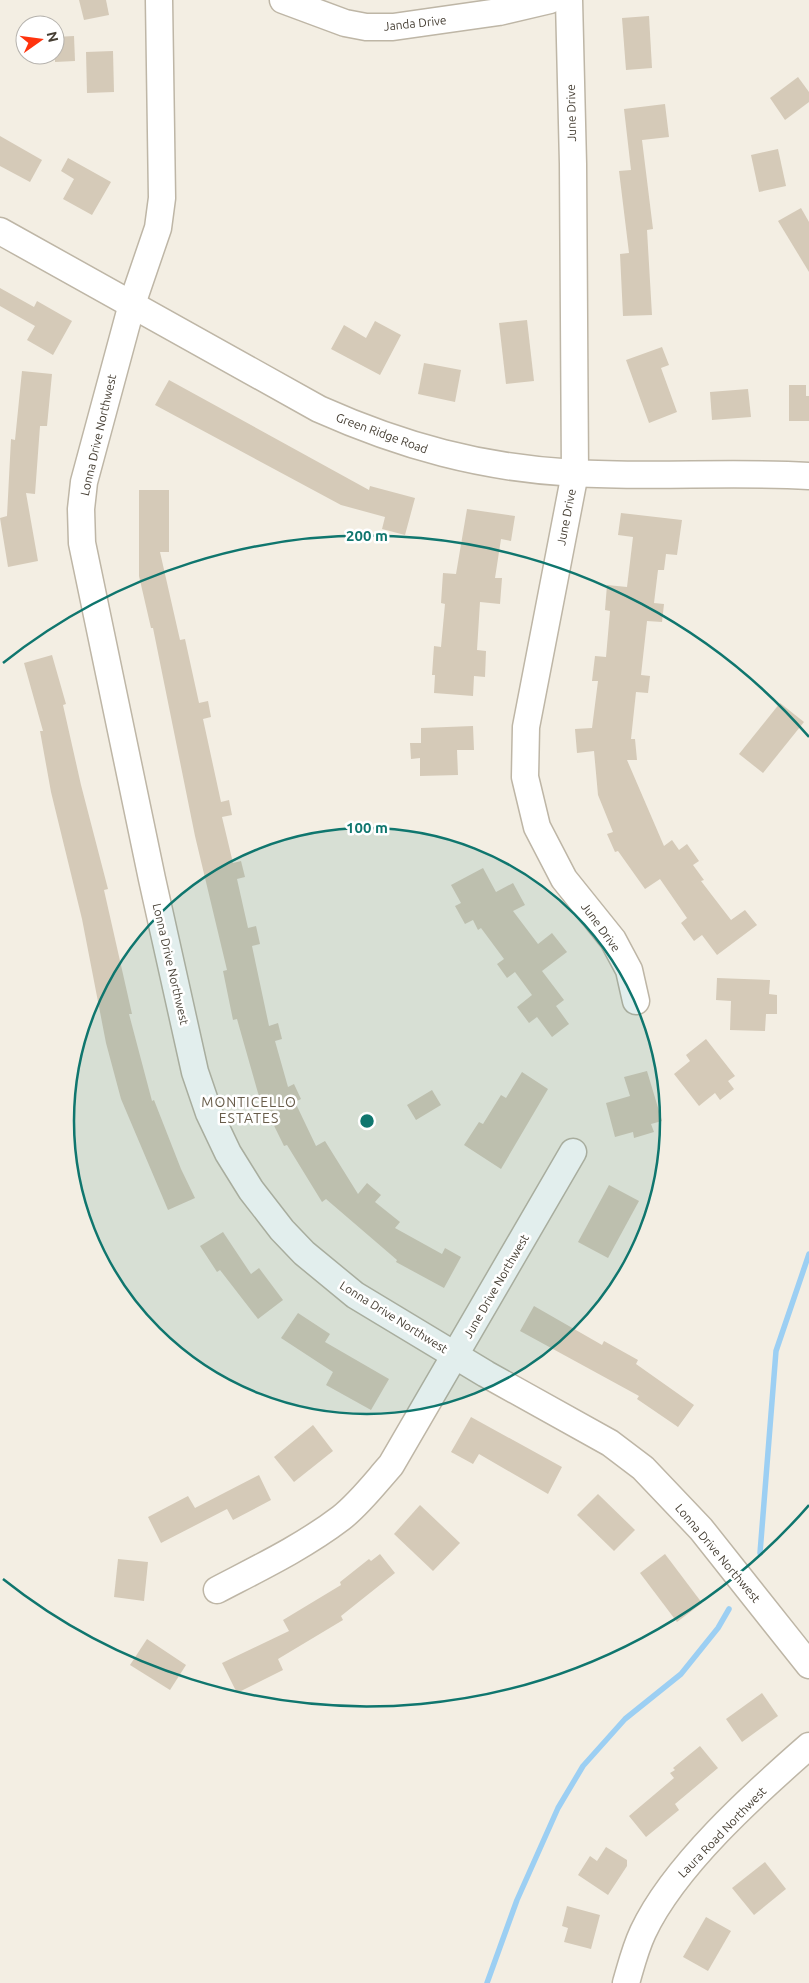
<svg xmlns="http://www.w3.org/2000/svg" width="809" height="1983" font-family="Ubuntu,sans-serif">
	<rect width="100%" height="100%" fill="#f3eee3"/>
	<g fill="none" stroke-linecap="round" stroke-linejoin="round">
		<g stroke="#9ccff3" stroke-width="5.5">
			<polyline points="760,1553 776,1351 809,1254"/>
			<polyline points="487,1983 517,1900 558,1808 583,1766 625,1719 681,1674 718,1628 729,1609"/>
		</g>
	</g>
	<g fill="#d5cab8">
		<polygon points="79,0 106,0 109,15 84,20"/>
		<polygon points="649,16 652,68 626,70 622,18"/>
		<polygon points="74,36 75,61 55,62 55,37"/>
		<polygon points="113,51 114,92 87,93 86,52"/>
		<polygon points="798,77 809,92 809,102 785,120 770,98"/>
		<polygon points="665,104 669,137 642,140 653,229 647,230 652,315 623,316 620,254 629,253 619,171 631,170 624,109"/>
		<polygon points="0,136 42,160 30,182 0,166"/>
		<polygon points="778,149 786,186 759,192 751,155"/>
		<polygon points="68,158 111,182 92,215 63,199 74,179 61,171"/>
		<polygon points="801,208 809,222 809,272 778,221"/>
		<polygon points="0,288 34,307 37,301 72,321 53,355 27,340 35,326 0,306"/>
		<polygon points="527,320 534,381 506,384 499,323"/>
		<polygon points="375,321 401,335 380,375 331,349 344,325 366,338"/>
		<polygon points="662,347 669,365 661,368 677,412 649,423 626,360"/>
		<polygon points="424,363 461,370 455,402 418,394"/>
		<polygon points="22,371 52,374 47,426 40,426 35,494 26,493 38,561 8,567 0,518 7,516 11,439 15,440"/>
		<polygon points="169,380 369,490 370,486 415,498 405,535 382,529 385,517 341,505 155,405"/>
		<polygon points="789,385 806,385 806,396 809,396 809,421 789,421"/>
		<polygon points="748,389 751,417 712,420 710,392"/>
		<polygon points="139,490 169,490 169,552 160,552 180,640 185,639 199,703 208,701 211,717 203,719 221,802 229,800 232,815 222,817 233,863 241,861 245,877 237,879 248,928 256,926 260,944 252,946 269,1026 278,1023 282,1039 275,1041 288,1087 294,1084 301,1099 295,1102 316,1146 325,1141 358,1194 367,1183 381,1195 375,1202 400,1222 395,1228 442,1254 445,1248 461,1257 444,1288 396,1262 397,1260 326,1199 322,1202 287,1145 284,1146 258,1093 237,1019 233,1020 223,971 227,970 195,836 153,628 151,628 139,576"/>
		<polygon points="467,509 515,516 511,541 501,539 495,578 502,578 500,604 480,602 477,650 486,651 485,677 474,676 473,696 434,693 435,675 432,675 434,646 441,647 445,604 441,603 443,573 456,574"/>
		<polygon points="621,513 682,520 677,555 666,554 664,570 658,570 654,603 664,604 662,622 647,621 641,675 650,676 648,693 636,692 631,739 635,739 637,760 627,760 664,846 672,840 679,850 687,844 699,861 693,865 704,880 701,881 731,920 745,910 757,925 717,955 702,935 694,941 681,923 687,918 660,879 645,889 618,851 615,852 607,834 613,832 598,795 594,751 577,753 575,729 592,728 598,681 592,681 595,656 606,657 610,611 605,610 607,585 627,587 633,537 618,535"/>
		<polygon points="52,655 66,704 63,705 81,785 108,889 104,890 132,1014 129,1014 152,1101 154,1100 181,1169 195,1198 168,1210 121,1099 106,1043 82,919 51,792 40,731 43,731 24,663"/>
		<polygon points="780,703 804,722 763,773 739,754"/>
		<polygon points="473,726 474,750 457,750 458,775 420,776 420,758 411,759 410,743 421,743 421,728"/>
		<polygon points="483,868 496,892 513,883 525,905 513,911 538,944 552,933 567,952 542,971 564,1000 556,1006 569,1024 552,1037 537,1017 529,1023 517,1007 532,995 515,972 507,978 497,964 504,959 481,928 478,930 473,920 465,924 455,906 461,903 451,885"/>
		<polygon points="717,978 770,980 769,994 777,995 777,1014 766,1014 765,1031 730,1030 731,1001 716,1000"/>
		<polygon points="706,1039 735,1076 728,1081 734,1089 720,1100 715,1093 699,1106 674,1074 690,1061 686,1055"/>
		<polygon points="647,1071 662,1121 651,1124 654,1132 634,1138 633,1132 615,1137 606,1103 630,1096 624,1077"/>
		<polygon points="522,1072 548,1089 501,1169 464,1145 479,1122 483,1124 501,1095 506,1098"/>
		<polygon points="432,1090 441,1105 416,1120 407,1105"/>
		<polygon points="609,1185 639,1201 608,1258 578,1242"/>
		<polygon points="223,1232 251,1274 259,1268 283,1300 258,1319 220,1270 217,1272 200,1246"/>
		<polygon points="534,1306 602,1345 604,1341 638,1360 636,1364 694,1405 678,1427 637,1399 639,1396 520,1331"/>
		<polygon points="298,1313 330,1334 325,1342 389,1379 371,1410 326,1385 333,1372 281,1338"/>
		<polygon points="471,1417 562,1467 548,1494 479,1454 473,1464 451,1452"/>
		<polygon points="313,1425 333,1451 294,1482 274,1457"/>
		<polygon points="259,1475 271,1500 233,1520 227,1509 161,1543 148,1517 188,1496 195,1508"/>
		<polygon points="598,1494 635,1530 614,1551 577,1515"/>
		<polygon points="420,1505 460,1543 433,1571 394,1534"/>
		<polygon points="380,1554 395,1573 341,1616 343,1620 278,1659 283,1670 237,1693 222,1663 289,1631 283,1620 341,1585 340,1582 369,1559 371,1561"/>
		<polygon points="665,1554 702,1603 677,1622 640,1573"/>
		<polygon points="118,1559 148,1562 144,1601 114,1597"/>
		<polygon points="147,1639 186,1665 170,1690 130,1665"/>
		<polygon points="762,1693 778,1716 742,1742 726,1719"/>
		<polygon points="700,1746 718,1768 675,1804 679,1810 646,1837 629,1816 674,1778 670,1773 675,1770 673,1768"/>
		<polygon points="606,1847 627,1860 627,1866 608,1895 578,1875 590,1856 597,1861"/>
		<polygon points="765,1862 786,1889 754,1915 732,1888"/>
		<polygon points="567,1906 600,1915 591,1949 564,1942 568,1928 562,1926"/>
		<polygon points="706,1917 731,1931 708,1971 683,1957"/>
	</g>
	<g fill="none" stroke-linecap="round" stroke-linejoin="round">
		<g stroke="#beb6a6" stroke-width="29">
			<g id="minor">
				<polyline points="159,0 162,198 158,228 132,304 84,482 81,509 82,543 152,879 195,1072 209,1113 228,1153 251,1190 282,1230 304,1253 355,1295 486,1374 610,1443 643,1468 701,1529 809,1665"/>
				<polyline points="283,0 345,23 366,27 393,27 499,12 550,0"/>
				<polyline points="569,0 573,164 575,473 526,727 525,777 537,827 564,879 613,940 629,970 636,1001"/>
				<path d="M0 231 319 409C402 446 482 468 574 473 652 478 731 471 809 476"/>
				<path d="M217 1590C259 1568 303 1547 341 1518 360 1503 375 1483 391 1465L573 1152"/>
				<path d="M626 1983C631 1966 635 1949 643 1932 674 1866 754 1794 809 1746"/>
			</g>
		</g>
		<use href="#minor" stroke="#fff" stroke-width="26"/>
	</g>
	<circle cx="367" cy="1121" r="293" fill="#0f766e" fill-opacity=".12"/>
	<g fill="none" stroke="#0f766e" stroke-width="2.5">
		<circle cx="367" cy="1121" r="293"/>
		<path d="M809 1505A585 585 0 0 1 3 1579M3 663A585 585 0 0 1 809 737"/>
	</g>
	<g text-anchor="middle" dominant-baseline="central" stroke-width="5" stroke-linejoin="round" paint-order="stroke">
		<g font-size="12" fill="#453e33" stroke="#fff">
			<text transform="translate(415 23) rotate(-6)">Janda Drive</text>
			<text transform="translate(571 113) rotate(-91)">June Drive</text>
			<text transform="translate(382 433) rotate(20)">Green Ridge Road</text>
			<text transform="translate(98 435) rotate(-77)">Lonna Drive Northwest</text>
			<text transform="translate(566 517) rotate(-79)">June Drive</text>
			<text transform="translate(601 927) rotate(54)">June Drive</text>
			<text transform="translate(171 964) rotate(77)">Lonna Drive Northwest</text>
			<text transform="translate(496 1286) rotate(-60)">June Drive Northwest</text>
			<text transform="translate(394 1317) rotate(32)">Lonna Drive Northwest</text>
			<text transform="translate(718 1553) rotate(50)">Lonna Drive Northwest</text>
			<text transform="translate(722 1832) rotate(-46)">Laura Road Northwest</text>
		</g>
		<g font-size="14" letter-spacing="1" fill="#685c4a" stroke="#fff">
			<text x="249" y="1102">MONTICELLO<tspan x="249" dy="16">ESTATES</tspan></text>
		</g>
	</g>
	<circle cx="367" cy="1121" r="8" fill="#0f766e" stroke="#fff" stroke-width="2.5"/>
	<g font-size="15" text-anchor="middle" font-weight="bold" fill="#0f766e" stroke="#fff" stroke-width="5" stroke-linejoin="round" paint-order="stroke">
		<text x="367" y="541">200 m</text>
		<text x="367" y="833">100 m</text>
	</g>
	<g transform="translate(40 40) rotate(76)"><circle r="24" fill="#ffffff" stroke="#b5b2ad"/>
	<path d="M0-4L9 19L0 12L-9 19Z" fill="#ff330e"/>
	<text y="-8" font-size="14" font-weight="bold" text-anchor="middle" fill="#453e33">N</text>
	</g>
</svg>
